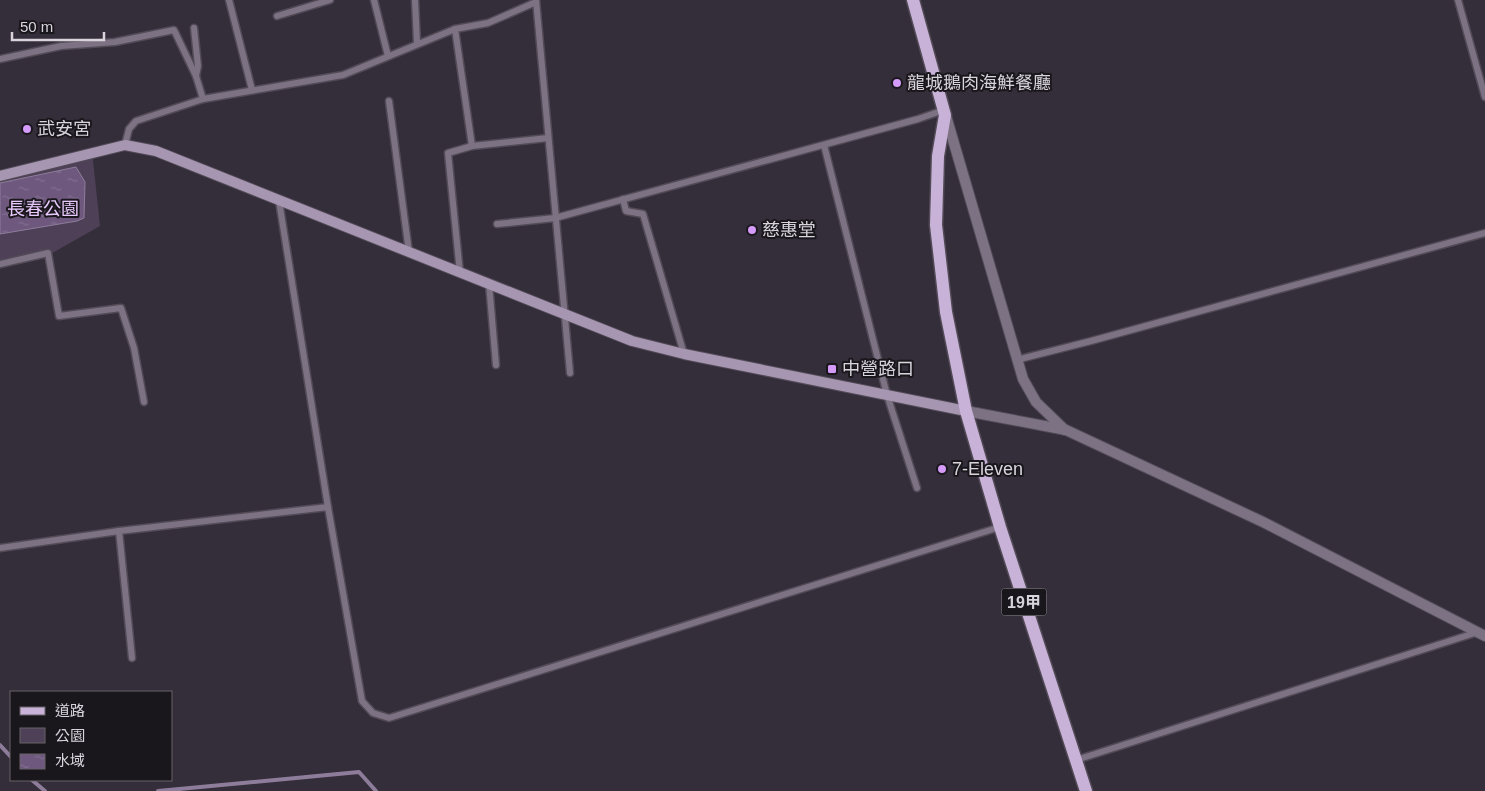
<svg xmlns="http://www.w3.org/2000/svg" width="1485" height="791" font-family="Arial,'Noto Sans TC',sans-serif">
	<defs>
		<pattern id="water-ripples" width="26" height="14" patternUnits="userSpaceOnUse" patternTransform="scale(1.25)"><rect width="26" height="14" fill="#6e587e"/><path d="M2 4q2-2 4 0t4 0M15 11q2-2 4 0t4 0" fill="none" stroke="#826f90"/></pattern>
	</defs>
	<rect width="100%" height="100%" fill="#342d3a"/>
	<polygon fill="#4e4157" points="92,151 100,226 47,256 0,264 0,176"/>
	<polygon fill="url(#water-ripples)" stroke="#8e7d9a" points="76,167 85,182 84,218 77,221 0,234 0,183"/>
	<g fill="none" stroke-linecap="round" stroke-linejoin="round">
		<g stroke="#8e7d9a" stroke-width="4">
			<polyline points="0,745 11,757"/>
			<polyline points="32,780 45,791"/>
			<polyline points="158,791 359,772 376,791"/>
		</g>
		<g stroke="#524b57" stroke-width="9">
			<g id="lane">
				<polyline points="229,0 252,90"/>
				<polyline points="374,0 388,56"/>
				<polyline points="415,0 417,43"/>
				<polyline points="536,0 570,373"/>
				<polyline points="1458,0 1485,97"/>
				<polyline points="277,16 330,0"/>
				<polyline points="194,28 198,66 196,76"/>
				<polyline points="455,29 472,146 448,153 460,273"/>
				<polyline points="0,59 61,46 115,42 174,30 196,76 203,99"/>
				<polyline points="389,101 409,252"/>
				<polyline points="125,145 129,129 136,121 203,99 343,75 455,29 488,23 536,2"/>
				<polyline points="824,145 887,395 917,488"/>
				<polyline points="472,146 548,138"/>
				<polyline points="623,199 626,211 643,214 684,354"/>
				<polyline points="279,201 328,507"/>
				<polyline points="497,224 555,218 918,119 944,110"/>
				<polyline points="0,264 48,253 59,316 121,308 134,348 144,402"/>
				<polyline points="489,284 496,365"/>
				<polyline points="1016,360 1091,341 1485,233"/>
				<polyline points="119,531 132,658"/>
				<polyline points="0,548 119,531 328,507 362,701 373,713 389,718 1000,527"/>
				<polyline points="1076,760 1478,632"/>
			</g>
		</g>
		<g stroke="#524b57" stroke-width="12">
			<g id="street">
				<polyline points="946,116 1023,379 1036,402 1065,430"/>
				<polyline points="966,411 1066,430 1263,522 1485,636"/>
			</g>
		</g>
		<g stroke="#524b57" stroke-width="12">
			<polyline id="secondary" points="0,176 125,145 156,151 632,341 684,354 966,411"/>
		</g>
		<g stroke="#524b57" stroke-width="15">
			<polyline id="primary" points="913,0 945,115 938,156 936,225 946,312 966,411 1000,527 1086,791"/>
		</g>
		<use href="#lane" stroke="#7c7283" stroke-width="6"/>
		<use href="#street" stroke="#7c7283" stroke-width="10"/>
		<use href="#secondary" stroke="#a796b2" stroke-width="10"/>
		<use href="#primary" stroke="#c8b2d7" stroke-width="12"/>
	</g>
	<g fill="#d59bfa" stroke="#1a171c" stroke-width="2">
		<circle cx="897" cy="83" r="5"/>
		<circle cx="27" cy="129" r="5"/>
		<circle cx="752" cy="230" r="5"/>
		<rect x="827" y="364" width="10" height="10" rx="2.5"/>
		<circle cx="942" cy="469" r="5"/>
	</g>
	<g text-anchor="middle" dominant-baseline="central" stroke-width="4" stroke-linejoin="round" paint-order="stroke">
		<rect fill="#1a171c" stroke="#a09ba2" stroke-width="1" x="1001.5" y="588.5" width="45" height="27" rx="4"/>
		<g font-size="16" font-weight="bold" fill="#d9d4dc">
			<text x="1024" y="602">19甲</text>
		</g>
		<g font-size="18" fill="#d9d4dc" stroke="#1a171c" text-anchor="start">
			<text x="907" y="83">龍城鵝肉海鮮餐廳</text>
			<text x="37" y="129">武安宮</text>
			<text x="762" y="230">慈惠堂</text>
			<text x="842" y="369">中營路口</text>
			<text x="952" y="469">7-Eleven</text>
		</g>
		<g font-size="18" fill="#e7c9fc" stroke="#1a171c">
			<text x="43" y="209">長春公園</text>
		</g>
	</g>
	<rect x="10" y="691" width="162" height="90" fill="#1a171c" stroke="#666369"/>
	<rect x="20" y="707" width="25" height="8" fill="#c8b2d7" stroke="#666369"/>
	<text x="55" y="716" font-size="15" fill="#d9d4dc">道路</text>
	<rect x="20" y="728" width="25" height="15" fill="#4e4157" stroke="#666369"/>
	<text x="55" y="741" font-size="15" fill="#d9d4dc">公園</text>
	<rect x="20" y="754" width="25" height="15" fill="url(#water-ripples)" stroke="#666369"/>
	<text x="55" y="766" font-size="15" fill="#d9d4dc">水域</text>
	<path d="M12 32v8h92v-8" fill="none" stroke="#d9d4dc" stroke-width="2.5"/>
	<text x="20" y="32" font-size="15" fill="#d9d4dc" stroke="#1a171c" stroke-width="4" paint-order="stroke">50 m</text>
</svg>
